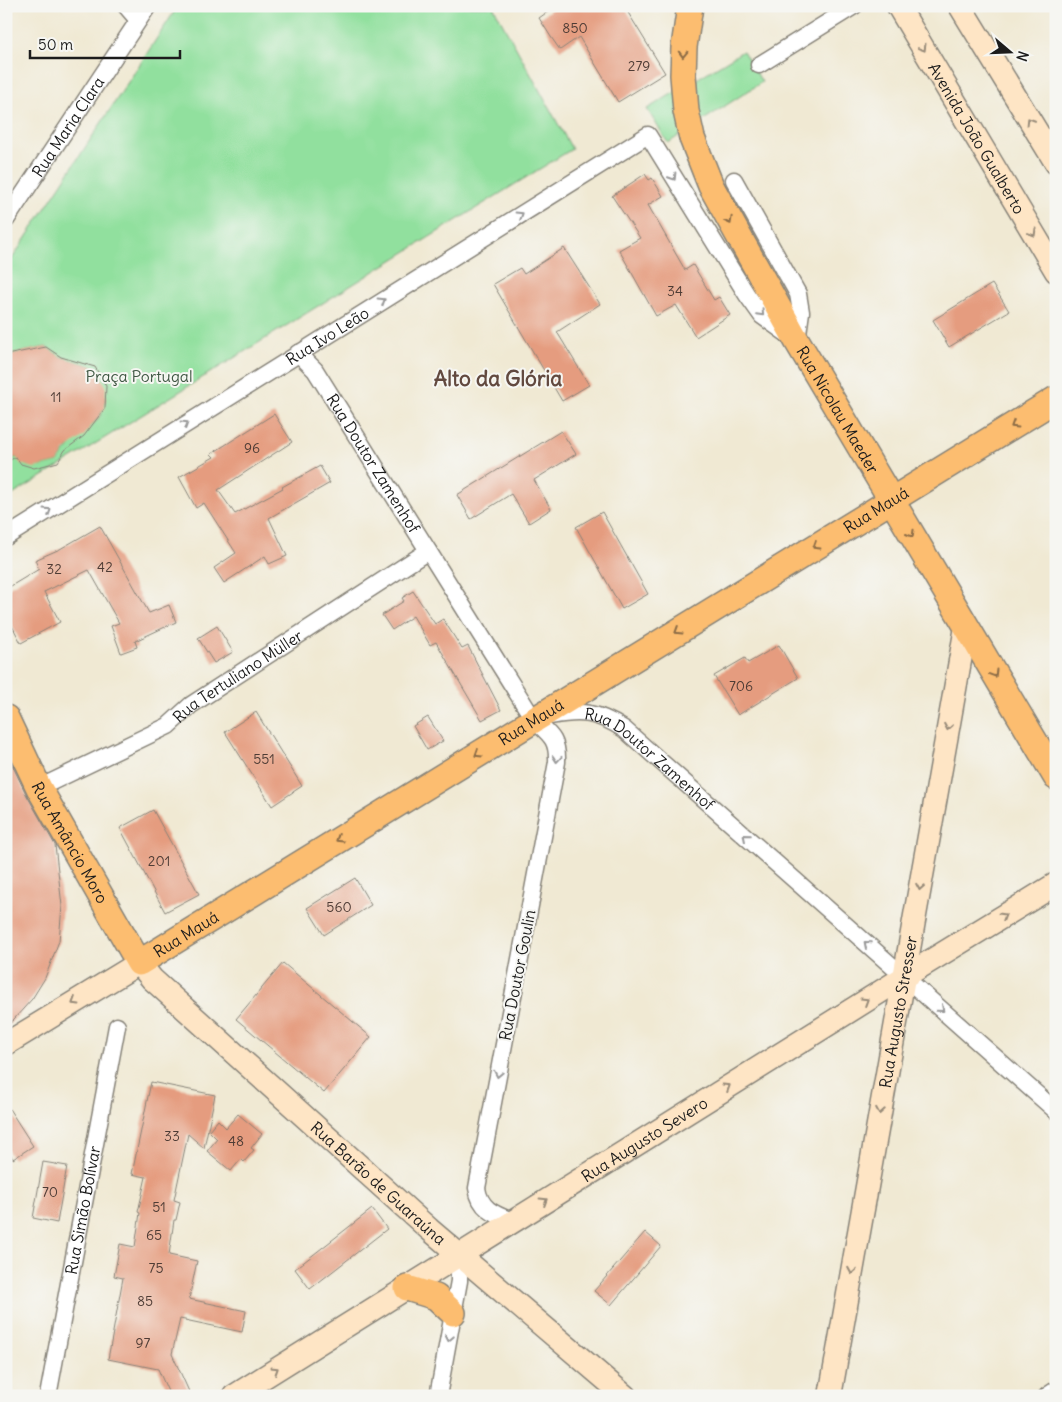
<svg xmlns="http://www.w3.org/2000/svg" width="1062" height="1402" font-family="Delius,sans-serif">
	<rect width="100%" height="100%" fill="#f6f6f2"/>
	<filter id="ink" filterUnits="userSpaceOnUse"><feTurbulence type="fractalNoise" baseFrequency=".02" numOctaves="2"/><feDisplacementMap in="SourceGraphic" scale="10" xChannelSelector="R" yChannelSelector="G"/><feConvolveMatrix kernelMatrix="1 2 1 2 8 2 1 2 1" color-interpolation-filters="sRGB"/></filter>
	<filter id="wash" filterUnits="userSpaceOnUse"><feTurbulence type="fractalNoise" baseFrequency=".0096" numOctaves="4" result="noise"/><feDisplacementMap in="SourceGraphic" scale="20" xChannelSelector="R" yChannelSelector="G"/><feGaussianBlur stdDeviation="1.12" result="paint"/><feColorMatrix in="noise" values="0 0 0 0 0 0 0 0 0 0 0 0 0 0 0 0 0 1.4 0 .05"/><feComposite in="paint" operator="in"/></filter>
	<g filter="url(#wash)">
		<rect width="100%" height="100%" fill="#f0e9d3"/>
		<g fill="#91e09e" stroke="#567e5d">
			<path d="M178 6H493L572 149 6 499V462L16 457C28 472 41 466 58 462 81 423 125 422 95 367L61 357 46 347 8 355 6 358V268Z"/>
			<polygon points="743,51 762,82 668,143 647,109"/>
		</g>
		<g id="blocks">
			<g fill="#e59c7f">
				<polygon points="556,6 624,6 665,73 618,102 579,37 560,50 551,37 539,18"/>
				<polygon points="645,174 649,180 652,178 663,196 648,205 685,270 693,265 714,300 719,297 730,315 696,337 676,305 656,316 619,250 640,238 612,196"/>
				<polygon points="564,248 600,304 557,332 589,385 562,401 493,284 520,268 524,274"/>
				<polygon points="992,284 1009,311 949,347 933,320"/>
				<polygon points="46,347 61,357 95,367 106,386 105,408 84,436 65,450 58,462 34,468 21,464 16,457 6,462 6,355"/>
				<polygon points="274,414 292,442 218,490 235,514 283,488 282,487 320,466 330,483 269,518 287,556 269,564 265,556 224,583 214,568 236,553 204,503 196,508 179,477 214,457 211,454"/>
				<polygon points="561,431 576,454 534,480 551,509 529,523 511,494 471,519 457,495"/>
				<polygon points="602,512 648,594 622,609 576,527"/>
				<polygon points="100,526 149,613 169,605 176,622 135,641 137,647 121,653 111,626 119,623 89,570 44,592 60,622 21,643 6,614 6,589 39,569 35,560 60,549"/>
				<polygon points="413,591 435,624 443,619 462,649 468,646 501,710 482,720 436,642 430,645 413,616 392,630 382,615 404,601 402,598"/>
				<polygon points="217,626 233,652 214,663 198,638"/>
				<polygon points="779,645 798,678 738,715 714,676 745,658 748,663"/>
				<polygon points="256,712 302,786 272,806 225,732"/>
				<polygon points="428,717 443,741 427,750 413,726"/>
				<polygon points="6,752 26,794 55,845 62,906 59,941 45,978 32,999 6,1028"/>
				<polygon points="153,810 199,894 165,912 120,828"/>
				<polygon points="355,878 371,905 324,935 307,908"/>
				<polygon points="283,963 371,1037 324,1093 236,1019"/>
				<polygon points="151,1082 215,1095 204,1148 188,1134 174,1200 180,1202 176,1220 174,1220 169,1255 197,1261 189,1299 246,1311 242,1332 180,1319 172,1354 191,1396 170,1396 158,1369 108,1359 123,1278 114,1276 120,1244 135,1247 140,1213 138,1212 146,1177 132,1174"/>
				<polygon points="6,1104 33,1146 13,1159 6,1147"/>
				<polygon points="238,1114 262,1134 251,1148 254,1150 244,1162 241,1159 231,1171 207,1151 217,1139 209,1131 218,1120 226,1128"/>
				<polygon points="43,1162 67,1166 57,1223 33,1218"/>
				<polygon points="372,1209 387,1229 310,1289 295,1269"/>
				<polygon points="645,1232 661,1246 611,1305 594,1291"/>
			</g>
		</g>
	</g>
	<g filter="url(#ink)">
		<use href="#blocks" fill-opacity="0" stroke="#868278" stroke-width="1"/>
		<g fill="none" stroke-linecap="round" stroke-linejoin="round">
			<g stroke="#868278" stroke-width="19">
				<g id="street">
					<polyline points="126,6 138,20"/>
					<polyline points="759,65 854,6"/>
					<polyline points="734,180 798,294 801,312 797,341"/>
					<path id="s1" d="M6 220 148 6"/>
					<path id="s2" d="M298 353 315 370 534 720C550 735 558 739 557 762L477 1188C480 1209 494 1214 512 1221"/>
					<path id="s3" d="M6 537 648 135 747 295 762 316 790 336"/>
					<path id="s4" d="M551 716C582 710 597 712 624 729L1056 1111"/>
					<path id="s5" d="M39 788 168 726 191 705 428 551"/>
					<path id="s6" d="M48 1396 117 1026"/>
					<polyline points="438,1396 459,1281 459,1255"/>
					<polyline points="1047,1396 1056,1390"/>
				</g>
			</g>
			<g stroke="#868278" stroke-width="25">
				<g id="secondary">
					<path id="s7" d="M898 6 1056 271"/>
					<polyline points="960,6 1056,163"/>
					<path id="s8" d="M6 1044 139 963 152 979 429 1229 625 1396"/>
					<path id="s9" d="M234 1396 904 977 1056 884"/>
					<path id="s10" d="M830 1396 966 627"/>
				</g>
			</g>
			<g stroke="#868278" stroke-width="28">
				<g id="primary">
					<path id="s11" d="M690 6 684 47 683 75 686 111 692 138 711 186 797 341 1056 777"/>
					<path id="s12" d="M6 718 39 788 139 963 1056 399"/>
					<polyline points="407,1288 436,1297 453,1313"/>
				</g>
			</g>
			<use href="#street" stroke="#fff" stroke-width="16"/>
			<use href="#secondary" stroke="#fee5c5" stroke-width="22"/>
			<use href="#primary" stroke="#fcbd6f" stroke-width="25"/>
		</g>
		<defs><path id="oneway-chevron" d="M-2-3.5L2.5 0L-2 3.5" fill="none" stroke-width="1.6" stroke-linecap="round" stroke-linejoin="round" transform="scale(1.25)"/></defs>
		<g stroke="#988b79">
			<use href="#oneway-chevron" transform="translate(923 48) rotate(59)"/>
			<use href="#oneway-chevron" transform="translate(1030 121) rotate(-122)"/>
			<use href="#oneway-chevron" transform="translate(1033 233) rotate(59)"/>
			<use href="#oneway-chevron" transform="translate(948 727) rotate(100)"/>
			<use href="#oneway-chevron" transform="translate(920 887) rotate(100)"/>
			<use href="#oneway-chevron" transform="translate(1003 916) rotate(-31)"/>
			<use href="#oneway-chevron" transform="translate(865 1001) rotate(-32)"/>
			<use href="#oneway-chevron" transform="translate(75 1002) rotate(148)"/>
			<use href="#oneway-chevron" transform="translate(727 1087) rotate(-32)"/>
			<use href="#oneway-chevron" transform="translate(880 1111) rotate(100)"/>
			<use href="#oneway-chevron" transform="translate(544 1201) rotate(-32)"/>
			<use href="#oneway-chevron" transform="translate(852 1271) rotate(100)"/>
			<use href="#oneway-chevron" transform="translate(275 1370) rotate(-32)"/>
		</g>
		<g stroke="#8c6c46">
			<use href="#oneway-chevron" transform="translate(683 54) rotate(92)"/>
			<use href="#oneway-chevron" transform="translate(729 221) rotate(61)"/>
			<use href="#oneway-chevron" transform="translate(1014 425) rotate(148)"/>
			<use href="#oneway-chevron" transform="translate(911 534) rotate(60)"/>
			<use href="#oneway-chevron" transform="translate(816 546) rotate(148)"/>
			<use href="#oneway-chevron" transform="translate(678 631) rotate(148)"/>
			<use href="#oneway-chevron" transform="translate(994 674) rotate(59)"/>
			<use href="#oneway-chevron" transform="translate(478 754) rotate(148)"/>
			<use href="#oneway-chevron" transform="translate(339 839) rotate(148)"/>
		</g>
		<g stroke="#999">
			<use href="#oneway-chevron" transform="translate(673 177) rotate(58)"/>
			<use href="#oneway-chevron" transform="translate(520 215) rotate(-32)"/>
			<use href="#oneway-chevron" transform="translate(382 301) rotate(-32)"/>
			<use href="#oneway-chevron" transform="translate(761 313) rotate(47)"/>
			<use href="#oneway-chevron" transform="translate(185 424) rotate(-32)"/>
			<use href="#oneway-chevron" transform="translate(48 511) rotate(-32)"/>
			<use href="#oneway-chevron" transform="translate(557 759) rotate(95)"/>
			<use href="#oneway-chevron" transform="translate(746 837) rotate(-139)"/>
			<use href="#oneway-chevron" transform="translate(867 944) rotate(-139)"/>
			<use href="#oneway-chevron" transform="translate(941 1009) rotate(41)"/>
			<use href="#oneway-chevron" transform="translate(498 1074) rotate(101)"/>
			<use href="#oneway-chevron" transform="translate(449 1338) rotate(101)"/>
		</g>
	</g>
	<g text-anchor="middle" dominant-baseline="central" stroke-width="4" stroke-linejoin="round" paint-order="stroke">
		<g font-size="14" fill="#4e3c35">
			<text x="575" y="28">850</text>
			<text x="639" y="66">279</text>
			<text x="675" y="291">34</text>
			<text x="56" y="397">11</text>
			<text x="252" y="448">96</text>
			<text x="105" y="567">42</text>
			<text x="54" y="569">32</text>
			<text x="741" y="686">706</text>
			<text x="264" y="759">551</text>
			<text x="159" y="861">201</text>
			<text x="339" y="907">560</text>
			<text x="172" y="1136">33</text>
			<text x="236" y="1141">48</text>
			<text x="50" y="1192">70</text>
			<text x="159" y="1207">51</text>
			<text x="154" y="1235">65</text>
			<text x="156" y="1268">75</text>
			<text x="145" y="1301">85</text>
			<text x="143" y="1343">97</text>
		</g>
		<g font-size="16" fill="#1c1c1c" stroke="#f6f6f2">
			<text stroke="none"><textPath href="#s1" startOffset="112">Rua Maria Clara</textPath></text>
			<text stroke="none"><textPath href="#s7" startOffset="154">Avenida João Gualberto</textPath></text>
			<text stroke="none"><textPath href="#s3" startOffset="379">Rua Ivo Leão</textPath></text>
			<text stroke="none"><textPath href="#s11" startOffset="442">Rua Nicolau Maeder</textPath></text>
			<text stroke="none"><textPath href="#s2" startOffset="134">Rua Doutor Zamenhof</textPath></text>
			<text stroke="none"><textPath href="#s12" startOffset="1144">Rua Mauá</textPath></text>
			<text stroke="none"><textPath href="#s5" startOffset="229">Rua Tertuliano Müller</textPath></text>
			<text stroke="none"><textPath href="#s12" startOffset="739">Rua Mauá</textPath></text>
			<text stroke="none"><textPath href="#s4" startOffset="114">Rua Doutor Zamenhof</textPath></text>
			<text stroke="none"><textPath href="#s12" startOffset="140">Rua Amâncio Moro</textPath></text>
			<text stroke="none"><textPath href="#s12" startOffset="334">Rua Mauá</textPath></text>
			<text transform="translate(517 975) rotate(-79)">Rua Doutor Goulin</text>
			<text stroke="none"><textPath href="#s10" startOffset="390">Rua Augusto Stresser</textPath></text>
			<text stroke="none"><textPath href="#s9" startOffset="484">Rua Augusto Severo</textPath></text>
			<text stroke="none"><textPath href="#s8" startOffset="481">Rua Barão de Guaraúna</textPath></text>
			<text stroke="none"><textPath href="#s6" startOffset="189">Rua Simão Bolívar</textPath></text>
		</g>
		<g font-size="16" fill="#3f5743" stroke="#f6f6f2">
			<text x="139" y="376">Praça Portugal</text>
		</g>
		<g font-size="21" font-weight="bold" fill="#62493f" stroke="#f6f6f2">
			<text x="498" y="378">Alto da Glória</text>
		</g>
	</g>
	<rect width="1062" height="1402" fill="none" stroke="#f6f6f2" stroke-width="25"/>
	<g transform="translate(1010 52) rotate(109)" stroke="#f6f6f2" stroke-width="4" paint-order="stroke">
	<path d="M0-4L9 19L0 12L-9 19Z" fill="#1c1c1c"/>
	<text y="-8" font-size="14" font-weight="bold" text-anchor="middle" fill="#1c1c1c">N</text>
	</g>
	<path d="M30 50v8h150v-8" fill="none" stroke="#1c1c1c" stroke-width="2.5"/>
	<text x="38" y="50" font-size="15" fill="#1c1c1c" stroke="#f6f6f2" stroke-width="4" paint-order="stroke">50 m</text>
</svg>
